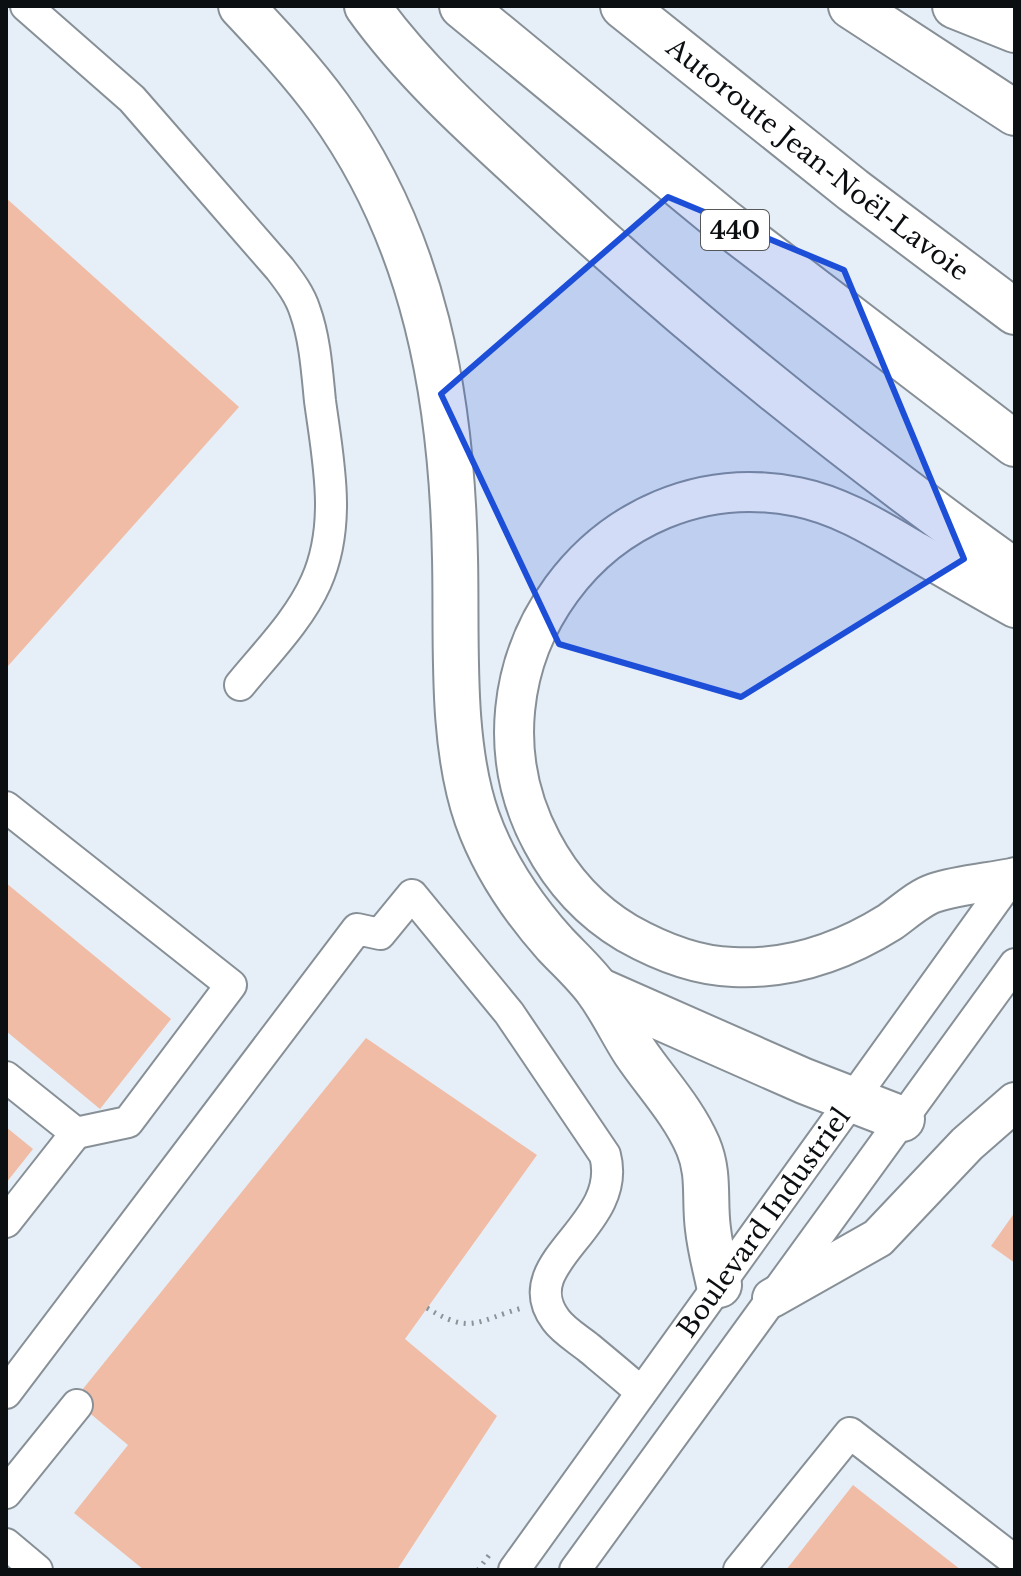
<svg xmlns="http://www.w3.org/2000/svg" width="1021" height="1576" font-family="'Libre Baskerville',serif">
	<rect width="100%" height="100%" fill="#e6eff7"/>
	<g fill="#f0bca6">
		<polygon points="6,198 239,407 8,666 6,664"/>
		<polygon points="6,883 171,1019 100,1109 6,1031"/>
		<polygon points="366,1038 537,1155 405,1339 497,1416 397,1570 144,1570 74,1513 128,1445 74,1400"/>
		<polygon points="6,1127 33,1149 6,1183"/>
		<polygon points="1015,1212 1015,1263 991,1246"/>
		<polygon points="853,1485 961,1570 786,1570"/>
	</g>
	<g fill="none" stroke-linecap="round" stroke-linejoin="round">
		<g stroke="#889097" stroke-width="34">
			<g id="minor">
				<path d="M26 6 132 99 280 269C290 282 300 295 305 311 315 339 317 371 320 401 328 460 342 524 316 582 299 620 267 652 240 685"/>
				<polyline points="6,807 231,985 128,1122 76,1133"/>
				<polyline points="6,1077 76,1133 6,1222"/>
				<path d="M6 1393 357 929 380 934 412 895 509 1013 605 1155C624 1227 512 1262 556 1320 564 1331 578 1339 589 1348 607 1363 624 1377 641 1392"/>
				<polyline points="6,1493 77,1405"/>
				<polyline points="6,1544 37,1570"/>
				<path id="s1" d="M514 1570 1015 873"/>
				<polyline points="575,1570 1015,964"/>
				<polyline points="739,1570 850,1433 1015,1561"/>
			</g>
		</g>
		<g stroke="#889097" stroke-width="42">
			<g id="major">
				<path d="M1012 878C986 883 959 885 934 893 919 898 903 913 890 922 842 952 790 970 733 967 696 966 659 951 627 933 590 911 562 880 542 842 449 668 602 457 798 497 842 506 879 530 917 552 950 571 982 590 1015 608"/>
				<polyline points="772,1298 878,1238 967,1144 1015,1102"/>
			</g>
		</g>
		<g stroke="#889097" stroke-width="48">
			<g id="highway">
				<path d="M241 6C272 39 303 72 329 108 425 241 452 398 455 558 457 640 450 741 477 818 494 866 522 907 555 944 569 959 586 974 598 991 612 1010 622 1032 635 1052 656 1083 683 1111 698 1146 710 1174 704 1200 708 1229 710 1248 715 1266 719 1285"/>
				<path d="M367 6C417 76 485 135 548 193 695 330 852 455 1015 572"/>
				<polyline points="462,6 722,220 1015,444"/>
				<path id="s2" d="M623 6 853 190 1015 312"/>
				<polyline points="851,6 1015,113"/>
				<polyline points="955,6 1015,30"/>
				<polyline points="598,990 804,1081 902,1119"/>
			</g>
		</g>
		<g stroke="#8b9298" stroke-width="5" stroke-dasharray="2 6" stroke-linecap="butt">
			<path d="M427 1308C471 1335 476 1321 522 1308"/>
			<polyline points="478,1570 490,1554"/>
		</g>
		<use href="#minor" stroke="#fff" stroke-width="30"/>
		<use href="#major" stroke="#fff" stroke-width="38"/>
		<use href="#highway" stroke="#fff" stroke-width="44"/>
	</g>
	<path fill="#1d4ed8" fill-opacity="0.2" stroke="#1d4ed8" stroke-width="6" stroke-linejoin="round" d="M668 197 844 270 964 559 741 697 559 644 441 394Z"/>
	<g text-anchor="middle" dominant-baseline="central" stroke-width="7" stroke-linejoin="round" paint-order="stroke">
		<rect fill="#fff" stroke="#555759" stroke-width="2" x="701" y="210" width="68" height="40" rx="6"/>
		<g font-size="24" font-weight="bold" fill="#0c0f12">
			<text x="735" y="230">440</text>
		</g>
		<g font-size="26" fill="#0c0f12" stroke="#fff">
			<text stroke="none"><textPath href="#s2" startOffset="248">Autoroute Jean-Noël-Lavoie</textPath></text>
			<text stroke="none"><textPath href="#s1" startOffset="428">Boulevard Industriel</textPath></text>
		</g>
	</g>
	<rect width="1021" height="1576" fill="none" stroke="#0c0f12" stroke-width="16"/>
</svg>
